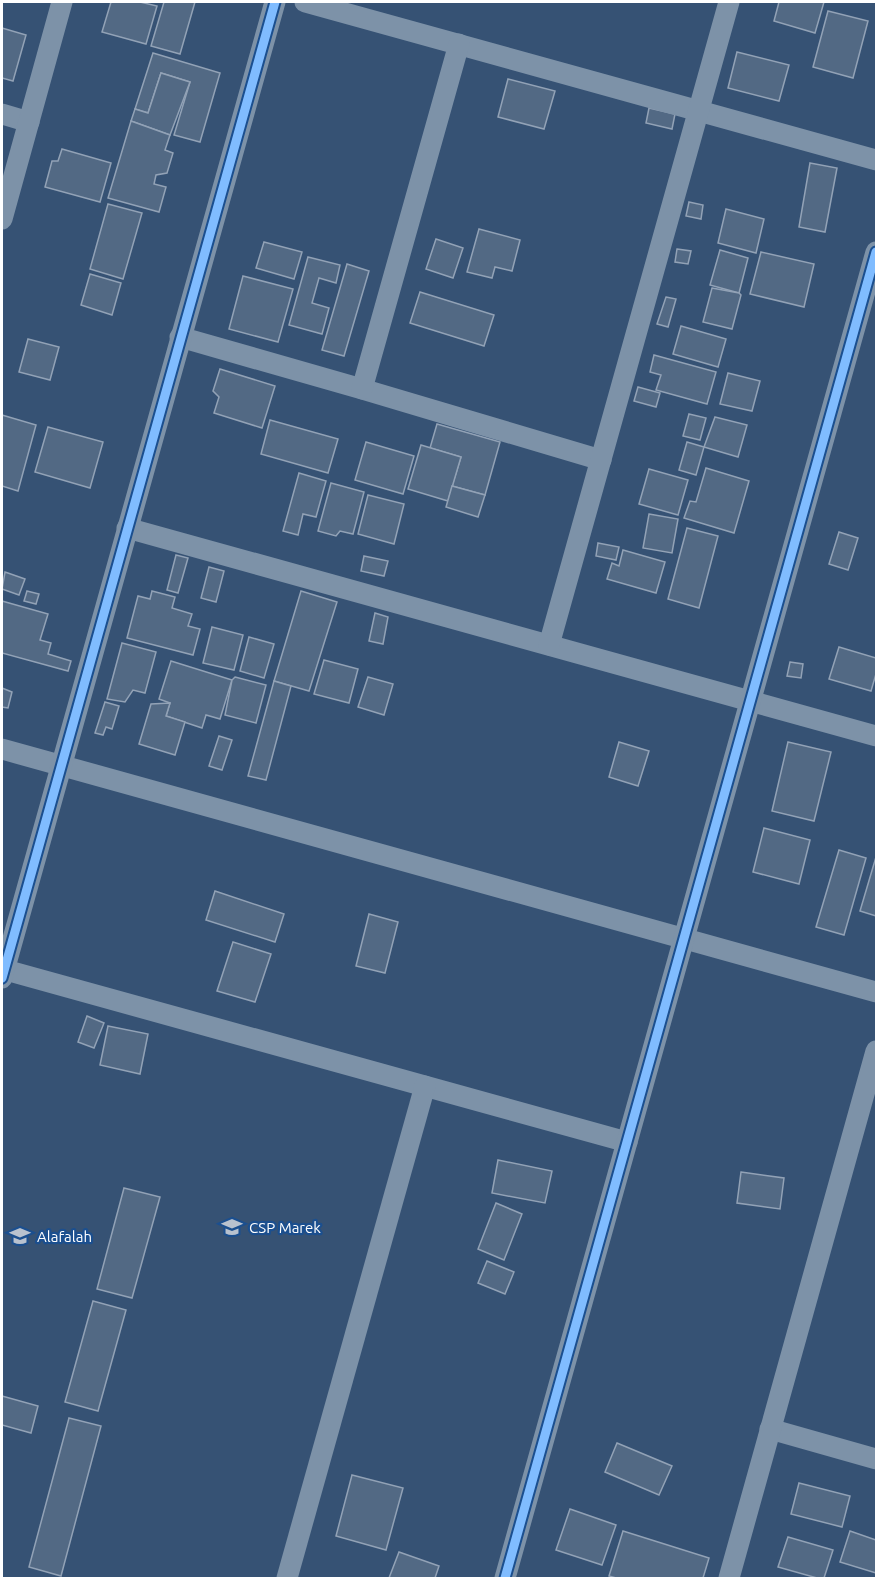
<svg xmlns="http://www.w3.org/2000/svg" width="878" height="1580" font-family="Ubuntu,sans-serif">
	<rect width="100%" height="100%" fill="#365274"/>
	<g fill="#526984" stroke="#92a2b6" stroke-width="1.5">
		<polygon points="111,2 140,2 157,6 146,44 102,32"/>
		<polygon points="164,2 195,2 180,54 151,46"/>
		<polygon points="779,2 824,2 815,33 774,21"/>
		<polygon points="828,11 868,21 853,78 813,67"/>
		<polygon points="2,28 26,35 13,81 2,78"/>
		<polygon points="737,52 789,65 779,101 728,88"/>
		<polygon points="153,53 220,73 200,142 174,135 190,82 161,73 148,113 135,109"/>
		<polygon points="161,73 190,82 170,135 131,121 135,109 148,113"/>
		<polygon points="508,79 555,91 544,129 498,117"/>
		<polygon points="649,108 675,114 672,129 646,123"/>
		<polygon points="131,121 170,135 165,150 173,153 167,173 156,175 154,184 166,187 159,212 108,198"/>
		<polygon points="62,149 111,163 100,202 45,187 52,161 58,161"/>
		<polygon points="810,163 837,168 825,232 799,227"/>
		<polygon points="689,202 703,205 701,219 686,216"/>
		<polygon points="108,204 142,213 123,279 90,269"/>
		<polygon points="726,209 764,219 756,253 718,243"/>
		<polygon points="479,229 520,240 512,271 495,267 492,278 467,272"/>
		<polygon points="436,239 463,248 453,278 426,269"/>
		<polygon points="264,242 302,252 294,279 256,268"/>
		<polygon points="677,249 691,251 688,264 675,262"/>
		<polygon points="720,250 748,258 739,293 710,285"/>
		<polygon points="761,252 814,264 804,307 750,294"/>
		<polygon points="308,257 340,265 336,283 319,278 312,303 329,308 322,334 289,325"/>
		<polygon points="347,264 369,271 344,356 322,350"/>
		<polygon points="90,274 121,283 112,315 81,305"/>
		<polygon points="243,276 293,289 278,342 229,329"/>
		<polygon points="712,288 739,293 741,295 732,329 703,322"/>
		<polygon points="420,292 494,315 484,346 410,323"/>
		<polygon points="666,297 676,299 668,327 657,324"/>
		<polygon points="681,326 726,339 718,367 673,354"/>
		<polygon points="28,339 59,347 50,380 19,372"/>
		<polygon points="654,355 716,372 707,404 656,390 661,375 650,372"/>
		<polygon points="220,369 275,386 262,428 214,413 219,397 213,391"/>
		<polygon points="728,373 760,381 752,411 720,404"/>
		<polygon points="638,387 660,393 656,407 634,401"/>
		<polygon points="689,414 706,418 700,440 683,436"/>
		<polygon points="2,415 36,425 18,491 2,486"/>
		<polygon points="715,417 747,425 738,457 704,447"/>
		<polygon points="270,420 338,439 328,473 261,454"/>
		<polygon points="437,424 500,442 485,495 452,486 461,457 430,448"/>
		<polygon points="48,427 103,442 90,488 35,472"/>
		<polygon points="366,442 414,456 403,494 355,480"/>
		<polygon points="687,442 704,447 696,475 679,470"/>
		<polygon points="421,445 461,457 448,501 408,489"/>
		<polygon points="706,468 749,481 734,533 684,518 690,501 696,502"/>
		<polygon points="649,469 688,480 678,515 639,504"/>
		<polygon points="299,473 326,481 316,517 303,514 298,535 283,531"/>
		<polygon points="331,483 364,492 353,534 340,531 336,536 318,531"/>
		<polygon points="452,486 485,495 478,517 446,507"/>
		<polygon points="368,495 404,504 394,544 358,534"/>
		<polygon points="649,514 678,519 672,553 643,548"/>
		<polygon points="687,528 718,536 699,608 668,599"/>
		<polygon points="839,532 858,538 848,570 829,564"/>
		<polygon points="598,543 619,547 616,560 596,556"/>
		<polygon points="623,550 665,562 656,593 607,579 612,563 619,566"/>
		<polygon points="176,555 188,558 178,593 167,590"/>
		<polygon points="364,556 388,561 384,576 361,571"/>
		<polygon points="209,567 224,571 216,602 201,598"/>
		<polygon points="5,572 25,579 19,595 2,589"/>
		<polygon points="27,591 39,594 36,604 24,601"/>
		<polygon points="152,591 175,597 172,608 192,614 188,626 200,629 193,655 127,638 138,596 150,599"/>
		<polygon points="301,591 337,602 309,691 274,681"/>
		<polygon points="2,601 48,614 40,640 51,643 48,654 71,661 68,671 2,653"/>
		<polygon points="375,613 388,617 383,644 369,641"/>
		<polygon points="212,627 243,635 234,670 203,663"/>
		<polygon points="249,637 274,644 264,678 240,671"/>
		<polygon points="122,643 156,652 145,693 133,690 125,702 107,699"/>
		<polygon points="839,647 876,658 876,674 871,691 829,679"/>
		<polygon points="324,660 358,669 349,703 314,694"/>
		<polygon points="171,661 232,680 220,719 206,715 202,728 166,716 170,703 159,699"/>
		<polygon points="790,662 803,664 801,678 787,676"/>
		<polygon points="235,677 266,685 256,723 225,715 232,680"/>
		<polygon points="368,677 393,684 384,715 358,707"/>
		<polygon points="274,681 291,686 266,780 248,776"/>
		<polygon points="2,688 12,692 8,708 2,707"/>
		<polygon points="105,702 119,706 112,729 106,727 103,735 95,733"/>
		<polygon points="170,703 166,716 185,722 175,755 139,744 151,704"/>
		<polygon points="219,736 232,740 222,770 209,766"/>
		<polygon points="619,742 649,751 638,786 609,777"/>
		<polygon points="788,742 831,752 814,821 772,811"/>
		<polygon points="764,828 810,840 799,884 753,872"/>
		<polygon points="839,850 866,858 844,935 816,927"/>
		<polygon points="876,857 876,916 860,911"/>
		<polygon points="215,891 284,914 275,942 206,920"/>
		<polygon points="369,914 398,922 385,973 356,966"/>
		<polygon points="233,942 271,954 255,1002 217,991"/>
		<polygon points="87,1016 104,1023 94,1048 78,1042"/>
		<polygon points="108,1026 148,1034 140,1074 100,1065"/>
		<polygon points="498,1160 552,1171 545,1203 492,1193"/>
		<polygon points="741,1172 784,1178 780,1209 737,1203"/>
		<polygon points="124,1188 160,1197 132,1298 97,1289"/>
		<polygon points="496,1203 522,1214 504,1260 478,1249"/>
		<polygon points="487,1261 514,1272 505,1294 478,1283"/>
		<polygon points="93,1301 126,1310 98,1411 65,1402"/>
		<polygon points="2,1396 38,1406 31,1433 2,1425"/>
		<polygon points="69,1418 101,1426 61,1576 29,1567"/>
		<polygon points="617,1443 672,1466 659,1495 605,1472"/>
		<polygon points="352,1475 403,1488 386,1550 336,1536"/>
		<polygon points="799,1483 850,1496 842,1527 791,1514"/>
		<polygon points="570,1509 616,1525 602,1565 556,1550"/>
		<polygon points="623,1531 709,1558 703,1578 616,1578 609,1576"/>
		<polygon points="850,1531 876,1540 876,1573 840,1562"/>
		<polygon points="788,1537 833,1550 824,1578 817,1578 778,1567"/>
		<polygon points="399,1552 439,1566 435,1578 389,1578"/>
	</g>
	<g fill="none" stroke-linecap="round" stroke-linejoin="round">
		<g stroke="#7d92a8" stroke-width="21">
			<polyline points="305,2 876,160"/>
			<polyline points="2,114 29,122"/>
			<polyline points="2,219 62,2"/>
			<polyline points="180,337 362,389 601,460"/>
			<polyline points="362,389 459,44"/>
			<polyline points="127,528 876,736"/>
			<polyline points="549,645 729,2"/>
			<polyline points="2,749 876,992"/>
			<polyline points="2,969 627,1142"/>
			<polyline points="2,978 275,2"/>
			<polyline points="770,1429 876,1459"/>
			<polyline points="287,1578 425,1086"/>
			<polyline points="505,1578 876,252"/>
			<polyline points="729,1578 876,1051"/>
		</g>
		<g stroke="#1b4f8f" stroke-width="13">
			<g id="cycleway">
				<polyline points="2,978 275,2"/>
				<polyline points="505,1578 876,252"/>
			</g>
		</g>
		<use href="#cycleway" stroke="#80bcff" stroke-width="9"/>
	</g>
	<defs>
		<g id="school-bare" transform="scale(1.62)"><path d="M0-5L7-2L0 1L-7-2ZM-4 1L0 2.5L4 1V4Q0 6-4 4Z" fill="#b9c2ce" stroke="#1b4f8f" stroke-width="2.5" paint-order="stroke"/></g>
	</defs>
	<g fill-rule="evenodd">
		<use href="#school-bare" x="232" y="1227"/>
		<use href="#school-bare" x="20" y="1236"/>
	</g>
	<g text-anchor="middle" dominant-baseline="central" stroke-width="4.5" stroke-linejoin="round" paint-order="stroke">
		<g font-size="15" fill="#fff" stroke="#1b4f8f" text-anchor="start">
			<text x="249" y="1227">CSP Marek</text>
			<text x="37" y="1236">Alafalah</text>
		</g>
	</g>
	<rect width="878" height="1580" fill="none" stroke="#ffffff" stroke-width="6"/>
</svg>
